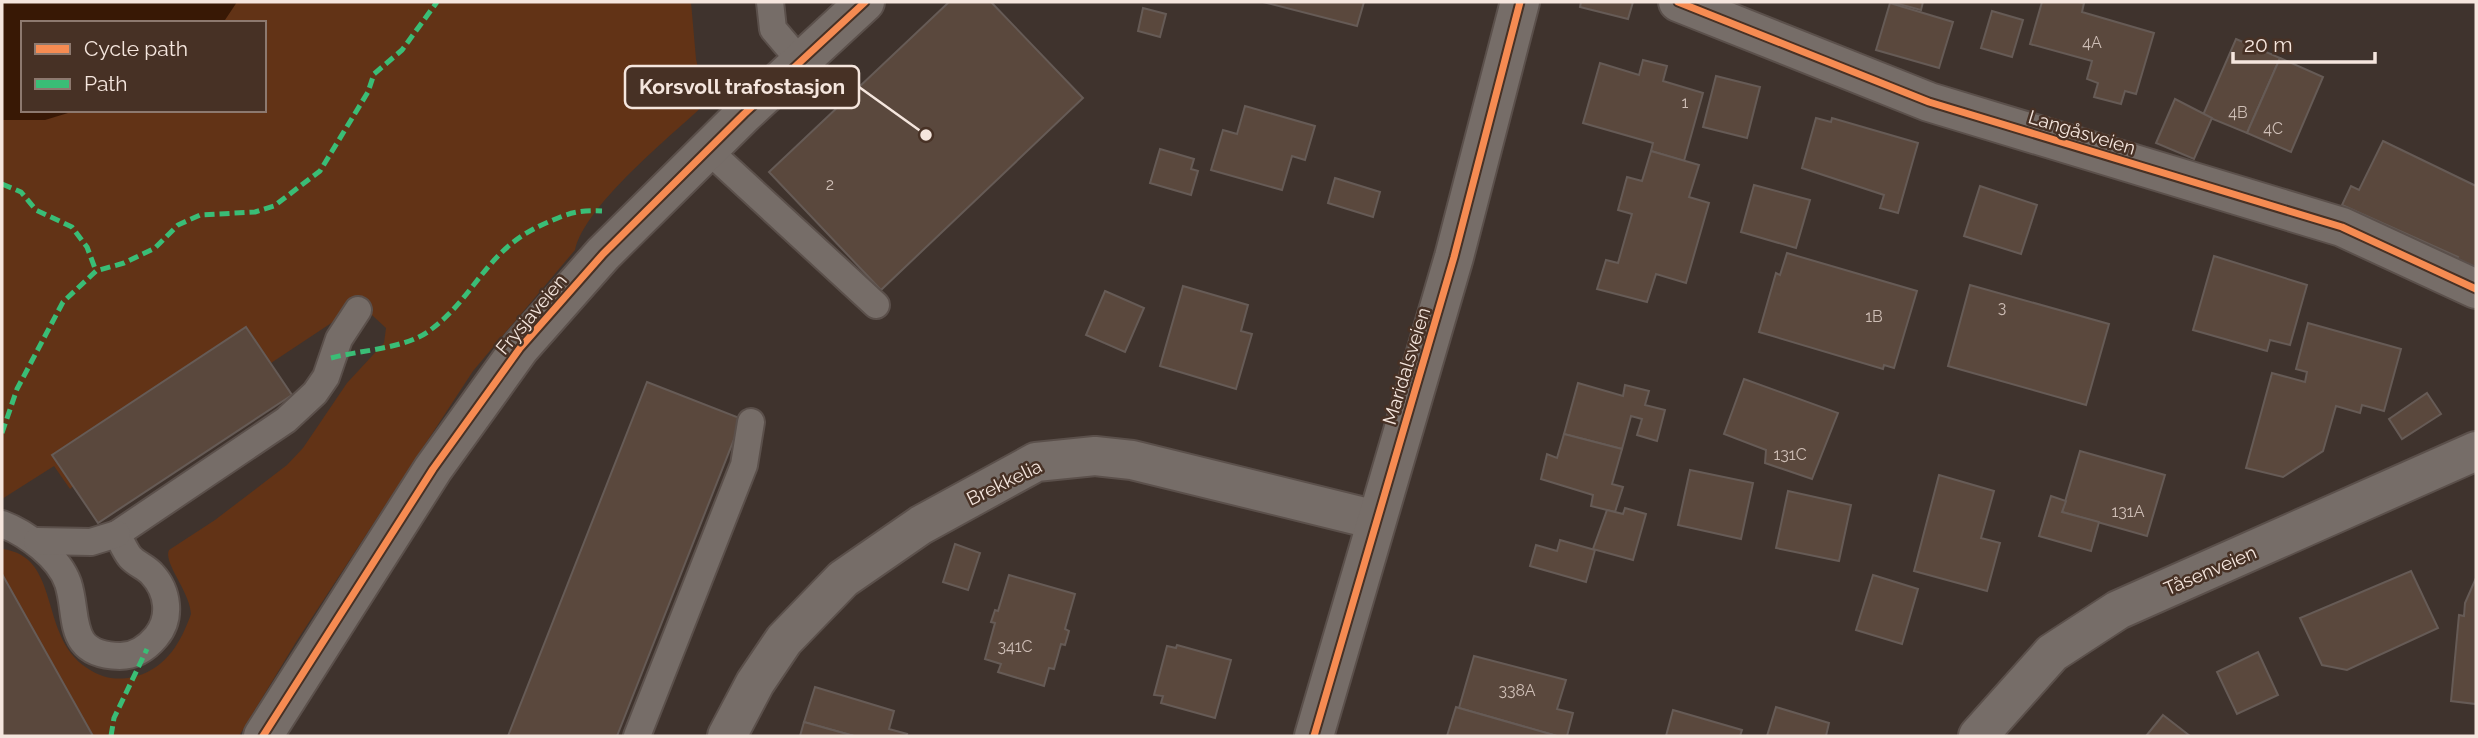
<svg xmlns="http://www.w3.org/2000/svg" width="2478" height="738" font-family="Raleway,sans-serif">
	<rect width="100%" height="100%" fill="#3f332d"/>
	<path fill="#623316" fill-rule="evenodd" d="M2 2H691L696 59 706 103C671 136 585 205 575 250L473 371 296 642 239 736H93L2 574V549C62 556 38 636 87 668 103 679 119 681 137 676 167 667 181 642 191 614 190 592 163 563 169 550L215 520 287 465 303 448 347 383 384 343 386 328 360 304 271 363 246 327 52 455 73 486 70 489 54 466 2 499ZM23 23H264V110H23Z"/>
	<polygon fill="#381805" points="2,2 237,2 223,23 23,23 23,110 100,110 68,113 45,120 2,120"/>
	<g fill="#5a483d" stroke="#665b56" stroke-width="2">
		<polygon points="949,2 991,2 1083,98 881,290 769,172"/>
		<polygon points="1263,2 1364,2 1357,26"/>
		<polygon points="1581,2 1633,2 1628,19 1580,7"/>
		<polygon points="1891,2 1923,2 1921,10"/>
		<polygon points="2042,2 2078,2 2084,3 2082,12 2154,33 2136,94 2125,91 2121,104 2094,97 2098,83 2087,79 2092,61 2030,44"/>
		<polygon points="1890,3 1953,22 1939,68 1876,50"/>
		<polygon points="1143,8 1166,14 1160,37 1138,31"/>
		<polygon points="1992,11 2023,20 2012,57 1981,48"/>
		<polygon points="2236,39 2280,58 2247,133 2203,115"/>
		<polygon points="2280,58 2323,77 2291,152 2247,133"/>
		<polygon points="1643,60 1667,66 1663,81 1703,93 1684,161 1651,151 1653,143 1583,123 1600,63 1639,75"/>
		<polygon points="1716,76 1760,87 1747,138 1703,127"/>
		<polygon points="2175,99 2212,118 2194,159 2156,143"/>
		<polygon points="1245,106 1315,126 1305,160 1292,156 1282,190 1211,170 1223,130 1237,134"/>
		<polygon points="1816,118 1831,122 1832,118 1918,143 1898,213 1880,208 1884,195 1802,168"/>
		<polygon points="2383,141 2476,186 2476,271 2456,261 2458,257 2342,205 2351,186 2359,190"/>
		<polygon points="1160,149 1194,159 1191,169 1198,171 1191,195 1150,183"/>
		<polygon points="1651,151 1699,165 1689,197 1709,203 1686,283 1656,274 1647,302 1597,289 1606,260 1618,263 1632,214 1618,210 1627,177 1642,181"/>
		<polygon points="1335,178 1380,192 1373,217 1328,203"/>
		<polygon points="1754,185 1810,200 1796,248 1741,232"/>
		<polygon points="1980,186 2037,205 2021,254 1964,236"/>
		<polygon points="1787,253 1917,291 1894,368 1884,365 1883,369 1759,332 1776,273 1780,275"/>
		<polygon points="2214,256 2307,285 2290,345 2270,340 2267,351 2193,330"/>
		<polygon points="1970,285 2109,324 2086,405 1948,366"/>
		<polygon points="1183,286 1248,305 1241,331 1252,334 1236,389 1160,366"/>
		<polygon points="1105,291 1144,308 1125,352 1086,335"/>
		<polygon points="2308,323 2401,349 2384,411 2362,405 2360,413 2336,406 2323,451 2283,477 2246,468 2272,373 2305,382 2307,372 2296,369"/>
		<polygon points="246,327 292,395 98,523 52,455"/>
		<polygon points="1744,379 1838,413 1812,479 1765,463 1766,450 1724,434"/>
		<polygon points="647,382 742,419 617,736 508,736"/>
		<polygon points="1578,383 1623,396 1625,385 1649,391 1645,405 1665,410 1657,441 1637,435 1642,419 1631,416 1622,449 1564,434"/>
		<polygon points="2427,393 2441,414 2402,439 2389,419"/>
		<polygon points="1564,434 1622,449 1612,484 1623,487 1615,512 1591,506 1593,495 1541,479 1547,454 1557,458"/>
		<polygon points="2080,451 2165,475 2147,536 2062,512"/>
		<polygon points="1690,470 1753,483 1741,539 1678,525"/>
		<polygon points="1939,475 1994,491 1981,538 2000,543 1987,591 1914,571"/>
		<polygon points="1788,491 1851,505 1839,561 1776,548"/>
		<polygon points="2051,496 2066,501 2062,512 2099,522 2091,551 2039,536"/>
		<polygon points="1625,508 1646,514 1633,560 1593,549 1607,510 1623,514"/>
		<polygon points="1560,540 1595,550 1586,582 1530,566 1536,545 1557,551"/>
		<polygon points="955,544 980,553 968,590 943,582"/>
		<polygon points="2411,571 2438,628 2347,670 2322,665 2300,618"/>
		<polygon points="2,574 93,736 2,736"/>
		<polygon points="1009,575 1075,594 1065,629 1069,631 1065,645 1061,644 1054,669 1049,668 1044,686 998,672 1001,664 985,659 995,623 991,622 995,610 998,611"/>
		<polygon points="1873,575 1918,589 1902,644 1856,630"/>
		<polygon points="2476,578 2476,704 2451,701 2459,615 2464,616 2465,603"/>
		<polygon points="1177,645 1231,660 1215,718 1161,703 1163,696 1154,695 1167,646 1176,648"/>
		<polygon points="2258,652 2278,695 2237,714 2217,672"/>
		<polygon points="1474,656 1566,680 1557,709 1573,713 1567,736 1557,736 1459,708"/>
		<polygon points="815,687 894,711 889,729 907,734 906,736 854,736 804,722"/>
		<polygon points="1456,707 1459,708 1557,736 1447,736"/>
		<polygon points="1776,707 1829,723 1826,736 1767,736"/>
		<polygon points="1673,710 1742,730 1740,736 1666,736"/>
		<polygon points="2163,715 2190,736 2146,736"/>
		<polygon points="804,722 854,736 800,736"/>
	</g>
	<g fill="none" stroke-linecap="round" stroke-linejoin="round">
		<g stroke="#5b504b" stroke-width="30">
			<g id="service">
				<polyline points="770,2 773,29 801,62"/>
				<polyline points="708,150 876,305"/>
				<path d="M2 524C26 533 59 557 68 583 79 616 65 655 120 656 135 656 146 649 156 637 172 618 168 591 152 574 146 567 136 564 130 557 125 551 121 541 117 534L286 420 315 393 326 377 339 339 358 310"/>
				<polyline points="37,541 91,542 117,534"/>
				<polyline points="637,736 744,465 751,422"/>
			</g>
		</g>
		<g stroke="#5b504b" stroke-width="42">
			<g id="minor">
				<polyline points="1678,2 1929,102 2342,227 2476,289"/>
				<polyline points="727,736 755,683 784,640 843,579 921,525 1036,462 1095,456 1132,460 1376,520"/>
				<polyline points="1978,736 2052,653 2118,610 2476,451"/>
			</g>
		</g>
		<g stroke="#5b504b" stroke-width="42">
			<polyline id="tertiary" points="263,736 433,469 520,348 603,254 744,114 865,2"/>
		</g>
		<g stroke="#5b504b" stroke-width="42">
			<polyline id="secondary" points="1314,736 1454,257 1520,2"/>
		</g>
		<use href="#service" stroke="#766d68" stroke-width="26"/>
		<use href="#minor" stroke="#766d68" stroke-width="38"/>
		<use href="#tertiary" stroke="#766d68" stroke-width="38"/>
		<use href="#secondary" stroke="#766d68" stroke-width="38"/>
		<g stroke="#3abd76" stroke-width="5" stroke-dasharray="10 5" stroke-linecap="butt">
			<polyline points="2,184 21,192 36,210 72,227 87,247 96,271"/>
			<path d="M331 358C360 350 404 349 429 331 477 296 485 249 546 223 569 213 577 210 602 211"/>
			<polyline points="2,433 17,389 63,302 96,271 124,263 155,248 178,225 200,215 255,212 274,206 320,171 368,92 374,74 402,50 437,2"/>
			<polyline points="111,736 114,718 147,649"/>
		</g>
		<g stroke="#473125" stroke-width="11">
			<g id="cycleway">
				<polyline points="1678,2 1929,102 2342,227 2476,289"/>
				<polyline points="263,736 433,469 520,348 603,254 744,114 865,2"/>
				<polyline points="1314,736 1454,257 1520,2"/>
			</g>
		</g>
		<use href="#cycleway" stroke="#f68b52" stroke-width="7"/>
	</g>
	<g text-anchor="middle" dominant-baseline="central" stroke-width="5" stroke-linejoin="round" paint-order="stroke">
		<g font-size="16" fill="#cebeb6">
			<text x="2092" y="42">4A</text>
			<text x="1685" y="102">1</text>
			<text x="2238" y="112">4B</text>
			<text x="2273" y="128">4C</text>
			<text x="830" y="184">2</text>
			<text x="2002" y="307">3</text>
			<text x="1874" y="316">1B</text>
			<text x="1790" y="454">131C</text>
			<text x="2128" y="511">131A</text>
			<text x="1015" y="646">341C</text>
			<text x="1517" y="690">338A</text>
		</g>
		<g font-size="19" fill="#f5e6de" stroke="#473125">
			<text transform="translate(2082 132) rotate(17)">Langåsveien</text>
			<text transform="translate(531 314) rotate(-50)">Frysjaveien</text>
			<text transform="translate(1406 366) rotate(-73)">Maridalsveien</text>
			<text transform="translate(1004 482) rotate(-26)">Brekkelia</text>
			<text transform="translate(2210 570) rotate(-23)">Tåsenveien</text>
		</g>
	</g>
	<path fill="none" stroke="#f5e6de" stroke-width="2.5" d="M926 135L859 87"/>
	<circle fill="#f5e6de" stroke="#473125" stroke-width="2.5" cx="926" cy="135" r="7"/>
	<rect fill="#473125" stroke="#f5e6de" stroke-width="2.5" x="625" y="66" width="234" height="42" rx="7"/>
	<g font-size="21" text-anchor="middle" font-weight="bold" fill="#f5e6de">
		<text x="742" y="94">Korsvoll trafostasjon</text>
	</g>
	<rect width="2478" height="738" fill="none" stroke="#f5e6de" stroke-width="7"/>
	<rect x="21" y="21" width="245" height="91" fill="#473125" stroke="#8d796f" stroke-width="2"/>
	<rect x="35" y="44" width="35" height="10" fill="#f68b52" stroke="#8d796f" stroke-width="2"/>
	<text x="84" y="56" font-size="21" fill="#f5e6de">Cycle path</text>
	<rect x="35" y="79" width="35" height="10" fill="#3abd76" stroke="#8d796f" stroke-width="2"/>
	<text x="84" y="91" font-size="21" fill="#f5e6de">Path</text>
	<path d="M2233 52v10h142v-10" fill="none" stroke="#f5e6de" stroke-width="3.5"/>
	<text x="2244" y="52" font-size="21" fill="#f5e6de" stroke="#473125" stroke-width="5" paint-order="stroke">20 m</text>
</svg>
